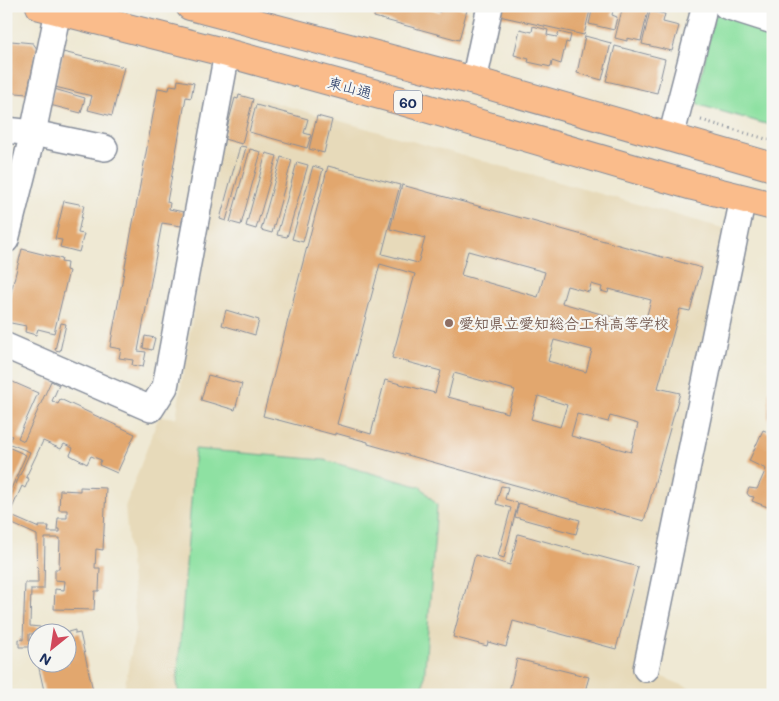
<svg xmlns="http://www.w3.org/2000/svg" width="779" height="701" font-family="Mali,'Klee One',sans-serif">
	<rect width="100%" height="100%" fill="#f6f6f2"/>
	<filter id="ink" filterUnits="userSpaceOnUse"><feTurbulence type="fractalNoise" baseFrequency=".02" numOctaves="2"/><feDisplacementMap in="SourceGraphic" scale="10" xChannelSelector="R" yChannelSelector="G"/><feConvolveMatrix kernelMatrix="1 2 1 2 8 2 1 2 1" color-interpolation-filters="sRGB"/></filter>
	<filter id="wash" filterUnits="userSpaceOnUse"><feTurbulence type="fractalNoise" baseFrequency=".0096" numOctaves="4" result="noise"/><feDisplacementMap in="SourceGraphic" scale="20" xChannelSelector="R" yChannelSelector="G"/><feGaussianBlur stdDeviation="1.12" result="paint"/><feColorMatrix in="noise" values="0 0 0 0 0 0 0 0 0 0 0 0 0 0 0 0 0 1.4 0 .05"/><feComposite in="paint" operator="in"/></filter>
	<g filter="url(#wash)">
		<rect width="100%" height="100%" fill="#efe9d4"/>
		<polygon fill="#e7daba" points="229,90 726,229 640,668 692,689 691,695 123,695 136,627 125,507 159,416 176,418"/>
		<g fill="#8ee1a2" stroke="#548880">
			<polygon points="714,6 773,6 773,126 699,105 696,100 713,22"/>
			<polygon points="195,449 324,460 421,487 437,505 423,695 179,695 177,682"/>
		</g>
		<g id="blocks">
			<g fill="#e2a76e" fill-rule="evenodd">
				<polygon points="376,6 420,6 440,12 442,6 451,6 467,10 459,40 374,17"/>
				<polygon points="501,6 591,6 584,35 499,16"/>
				<polygon points="593,6 614,6 612,15 617,17 614,30 589,24"/>
				<polygon points="623,6 635,6 635,8 639,9 639,6 649,7 641,41 627,38 627,41 615,38"/>
				<polygon points="650,11 665,14 663,22 679,26 672,51 642,44"/>
				<polygon points="533,26 548,30 547,35 557,37 559,32 571,35 569,43 566,42 561,64 552,61 551,67 528,62 529,59 514,55 520,29 532,32"/>
				<polygon points="585,36 611,43 602,80 577,73"/>
				<polygon points="11,41 33,43 37,49 27,94 6,92 6,77 10,77 11,70 8,70"/>
				<polygon points="615,46 665,59 657,93 606,81"/>
				<polygon points="63,52 124,67 112,116 88,110 92,96 55,87"/>
				<polygon points="178,80 194,83 191,98 186,97 167,202 170,203 169,209 184,212 181,226 162,223 138,351 146,352 143,367 132,365 133,360 119,358 121,349 110,347 158,88 169,90 170,85 177,86"/>
				<polygon points="54,89 85,98 81,113 50,105"/>
				<polygon points="239,95 253,99 242,144 224,139 235,98 238,99"/>
				<polygon points="256,105 308,119 304,133 311,135 307,148 249,132"/>
				<polygon points="317,116 332,120 324,153 309,149"/>
				<polygon points="240,146 246,147 226,221 220,219"/>
				<polygon points="250,149 261,152 241,225 230,222"/>
				<polygon points="266,153 277,156 256,229 246,226"/>
				<polygon points="281,157 292,160 272,233 261,230"/>
				<polygon points="297,162 308,165 287,237 277,235"/>
				<polygon points="313,166 323,169 303,242 292,239"/>
				<path d="M328 166 400 185 382 254 418 263 425 238 390 229 402 185 702 268 690 311 680 309 658 388 680 393 644 521 368 444V442L335 433V435L263 416ZM468 251 545 272 538 297 461 275ZM380 264 415 274 392 358 441 371 435 393 385 380 371 434 337 424ZM591 284 602 287 601 291 608 293 609 289 651 300 644 326 562 303 567 286 589 292ZM554 340 592 350 586 372 548 361ZM454 373 515 390 508 413 448 397ZM538 396 567 405 560 427 531 419ZM577 414 608 422 610 416 638 424 631 452 571 436Z"/>
				<polygon points="64,201 84,205 78,233 84,234 79,252 60,247 62,240 55,239"/>
				<polygon points="22,249 62,259 61,262 67,263 66,270 69,271 54,333 38,329 36,335 25,332 26,326 6,322 6,311"/>
				<polygon points="226,310 259,320 255,335 222,325"/>
				<polygon points="61,323 66,324 60,351 55,350"/>
				<polygon points="145,336 155,338 152,350 143,348"/>
				<polygon points="208,375 242,384 235,410 201,400"/>
				<polygon points="6,379 38,393 18,438 24,441 51,381 59,385 52,401 58,404 60,399 135,434 117,473 99,465 101,460 91,456 87,464 70,455 73,448 64,444 61,449 43,441 26,477 29,479 25,488 22,486 9,515 39,528 39,526 49,526 48,532 60,532 60,529 57,529 58,518 67,518 67,510 59,510 60,490 80,491 80,487 106,488 103,550 96,549 95,568 100,568 99,591 95,591 94,610 54,609 55,589 64,590 65,581 55,580 55,569 59,569 60,538 45,538 44,589 31,589 30,626 40,627 40,634 29,634 29,641 38,642 38,647 19,647 19,639 23,640 25,583 38,583 37,535 6,521 6,507 30,452 8,443 12,436 6,433"/>
				<polygon points="772,379 773,379 772,433 768,416 769,391"/>
				<polygon points="763,430 773,434 773,509 752,501 754,497 749,496 747,493 749,488 757,489 766,469 749,461"/>
				<polygon points="6,446 26,455 6,500"/>
				<polygon points="501,486 508,487 505,499 518,503 504,558 498,556 511,508 496,504"/>
				<polygon points="519,503 580,520 576,534 515,517"/>
				<polygon points="518,534 638,567 616,649 513,621 506,647 488,642 487,646 453,637 475,555 510,565"/>
				<polygon points="75,630 75,634 80,633 94,695 45,695 38,664 68,664 68,632"/>
				<polygon points="517,659 589,677 584,695 508,695"/>
			</g>
		</g>
	</g>
	<g filter="url(#ink)">
		<use href="#blocks" fill-opacity="0" stroke="#858c99" stroke-width="1"/>
		<g fill="none" stroke-linecap="round" stroke-linejoin="round">
			<g stroke="#858c99" stroke-width="28">
				<g id="minor">
					<polyline points="726,6 773,21"/>
					<polyline points="474,81 490,6"/>
					<polyline points="6,130 33,133 105,148"/>
					<polyline points="671,137 702,17 704,6"/>
					<polyline points="6,240 33,133 59,6"/>
					<polyline points="6,346 151,409 165,387 227,53"/>
					<polyline points="646,669 743,198"/>
				</g>
			</g>
			<g stroke="#858c99" stroke-width="30">
				<g id="major">
					<polyline points="40,6 227,53 402,101 693,186 773,206"/>
					<polyline points="190,6 474,81 773,167"/>
				</g>
			</g>
			<polyline stroke="#858c99" stroke-width="3" stroke-dasharray="1 4" stroke-linecap="butt" points="701,120 773,141"/>
			<use href="#minor" stroke="#fff" stroke-width="25"/>
			<use href="#major" stroke="#fabc8b" stroke-width="28"/>
		</g>
	</g>
	<circle fill="#8d6e63" stroke="#f6f6f2" stroke-width="2" cx="449" cy="323" r="5"/>
	<g text-anchor="middle" dominant-baseline="central" stroke-width="4.5" stroke-linejoin="round" paint-order="stroke">
		<rect fill="#f6f6f2" stroke="#5d6b8a" stroke-width="1" x="394" y="90.5" width="28" height="23" rx="4"/>
		<g font-size="14" font-weight="bold" fill="#1b2f5e">
			<text x="408" y="102">60</text>
		</g>
		<g font-size="15" fill="#1b2f5e" stroke="#f6f6f2">
			<text transform="translate(350 87) rotate(15)">東山通</text>
		</g>
		<g font-size="15" font-weight="bold" fill="#785e54" stroke="#f6f6f2" text-anchor="start">
			<text x="459" y="323">愛知県立愛知総合工科高等学校</text>
		</g>
	</g>
	<rect width="779" height="701" fill="none" stroke="#f6f6f2" stroke-width="25"/>
	<g transform="translate(52 648) rotate(210)"><circle r="24" fill="#f6f6f2" stroke="#9ea6b7"/>
	<path d="M0-4L9 19L0 12L-9 19Z" fill="#d1495b"/>
	<text y="-8" font-size="14" font-weight="bold" text-anchor="middle" fill="#1b2f5e">N</text>
	</g>
</svg>
